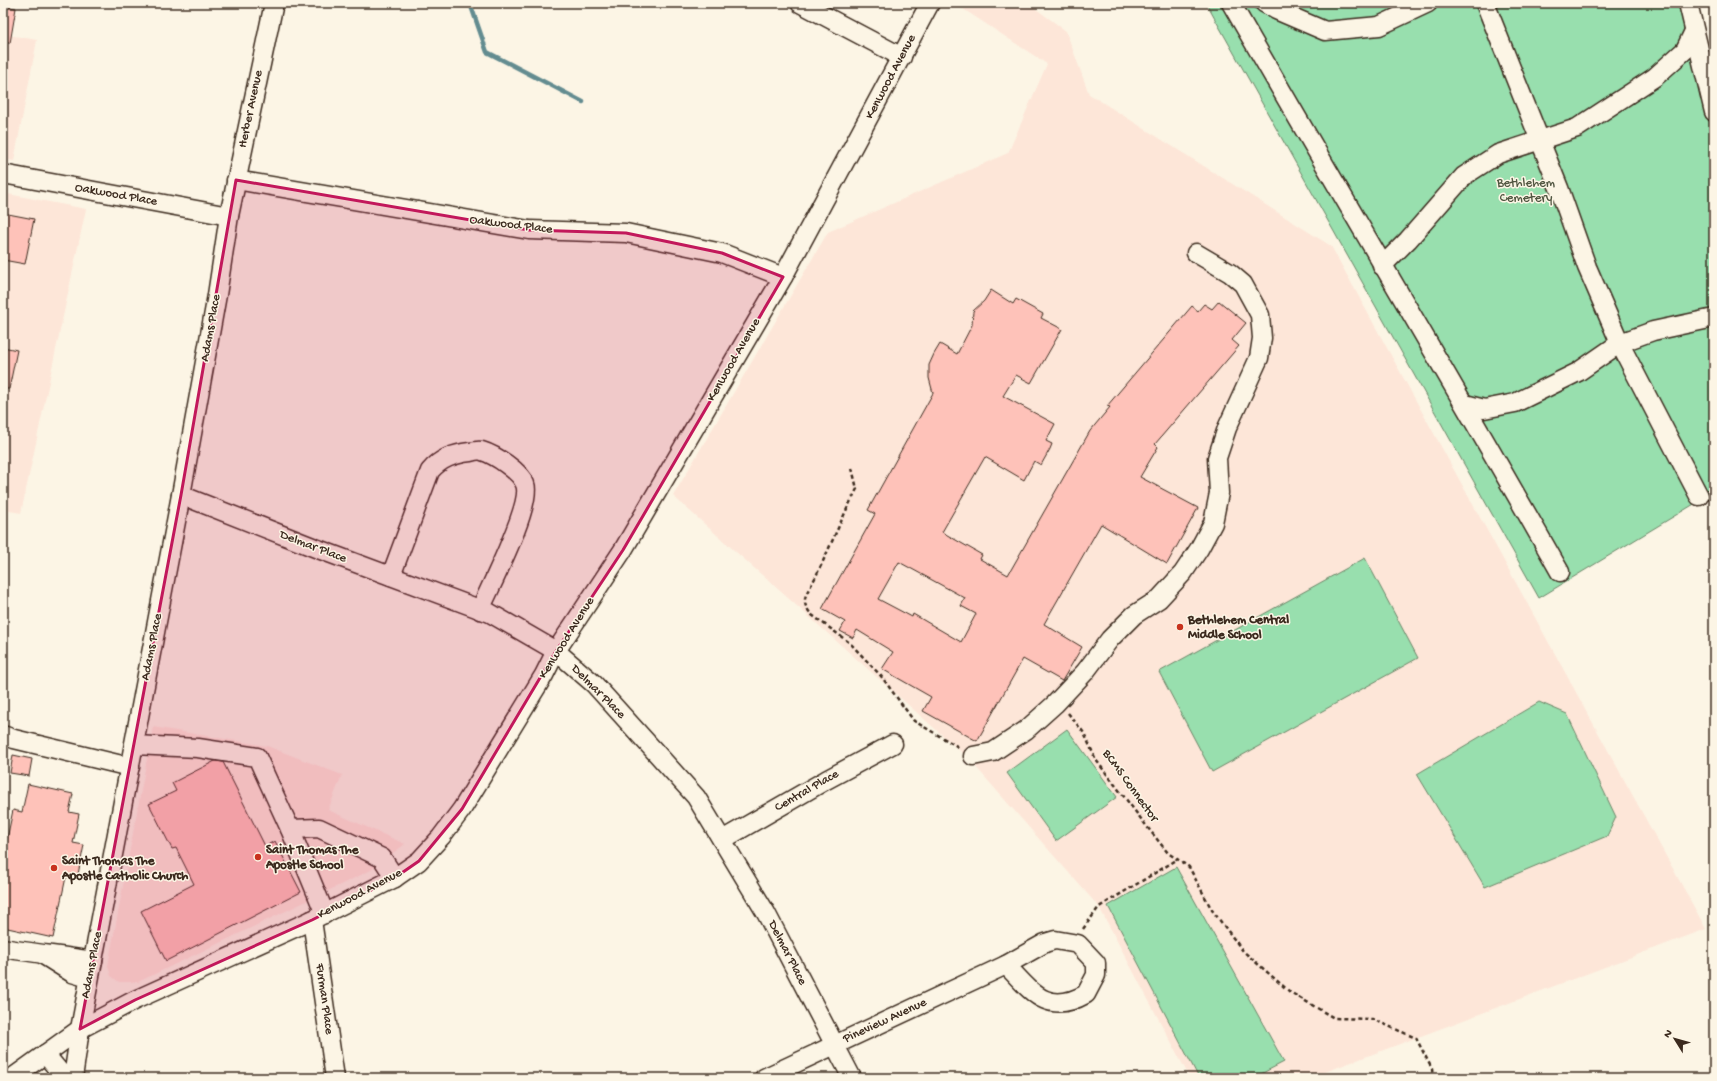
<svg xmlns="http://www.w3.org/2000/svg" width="1717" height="1081" font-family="'Gochi Hand',sans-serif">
	<rect width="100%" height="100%" fill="#fcf5e5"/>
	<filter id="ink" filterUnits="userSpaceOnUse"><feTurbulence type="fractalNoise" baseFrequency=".025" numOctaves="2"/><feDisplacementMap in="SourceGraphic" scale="8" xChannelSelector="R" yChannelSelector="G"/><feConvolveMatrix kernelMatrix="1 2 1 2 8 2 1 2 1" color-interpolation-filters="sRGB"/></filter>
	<g filter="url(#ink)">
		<g fill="#fde6d8">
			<polygon points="954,3 1028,3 1066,31 1089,94 1331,246 1706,929 1309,1078 1190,1078 1099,907 968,758 673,496 828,232 1008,153 1047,64"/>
			<polygon points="3,34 37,40 14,161 3,159"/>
			<polygon points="3,193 86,209 21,513 3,510"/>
			<polygon points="153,727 267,746 342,775 328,810 405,844 371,870 138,982 119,982 111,976 108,966"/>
		</g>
		<g fill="#98dfae" stroke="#6a8466">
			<polygon points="1206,3 1692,3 1714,69 1714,492 1539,598"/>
			<polygon points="1365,558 1418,658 1212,772 1159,672"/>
			<polygon points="1539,702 1567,714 1616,817 1607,836 1485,887 1417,774"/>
			<polygon points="1067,729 1117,797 1056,841 1007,773"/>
			<polygon points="1176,867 1284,1062 1253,1078 1199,1078 1108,906"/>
		</g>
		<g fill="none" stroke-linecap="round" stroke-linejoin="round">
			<polyline stroke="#648c90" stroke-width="4.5" points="470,3 487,52 583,102"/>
		</g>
		<g fill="#fec2b9" stroke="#3b2a1e" fill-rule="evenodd">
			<polygon points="3,6 16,8 10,43 3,43"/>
			<polygon points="3,213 34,219 25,264 3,260"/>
			<path d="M991 290 1013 304 1016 299 1043 314 1041 318 1062 329 1031 383 1016 375 1003 396 1055 424 1046 441 1052 444 1050 449 1041 465 1034 461 1024 480 985 457 942 532 982 555 980 559 1008 575 1090 431 1110 407 1107 406 1192 306 1198 311 1204 304 1212 309 1219 301 1246 323 1232 340 1239 346 1155 444 1158 447 1140 477 1198 508 1167 564 1101 524 1044 624 1082 647 1062 681 1023 659 977 741 923 711 931 697 882 669 893 652 857 630 853 638 840 631 845 622 822 609 875 514 868 510 933 393 929 378V365L934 354 940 344 957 354 972 325 973 311 984 301ZM899 562 965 598 961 606 976 614 961 642 913 614 912 617 878 599Z"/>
			<polygon points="3,347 17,350 9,389 3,389"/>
			<polygon points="13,755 32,759 29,776 10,773"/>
			<polygon points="215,761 223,762 265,846 275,841 301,892 166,961 141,911 194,884 176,848 172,849 149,804 176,791 172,783"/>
			<polygon points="28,784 73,794 69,812 79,814 73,843 84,845 77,879 66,877 53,938 3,927 3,858 13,810 22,812"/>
		</g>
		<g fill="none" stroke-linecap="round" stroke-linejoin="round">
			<g stroke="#3b2a1e" stroke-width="21">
				<g id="minor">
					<polyline points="800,3 902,57"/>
					<path d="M1231 3C1340 193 1452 381 1560 572"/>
					<polyline points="1264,3 1276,10 1325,31 1379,26 1428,3"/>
					<polyline points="1485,3 1559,188 1587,267 1622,348 1699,496"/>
					<polyline points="1688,3 1714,112"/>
					<polyline points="3,174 229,216"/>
					<polyline points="236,180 529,230 626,233 722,253 783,277"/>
					<polyline points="1382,266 1408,240 1464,176 1498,154 1577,128 1655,77 1685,50 1694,31"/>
					<polyline points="1465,404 1484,409 1515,403 1578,372 1620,343 1653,331 1714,318"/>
					<polyline points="181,495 318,549 490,613 556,651 594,684 696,797 766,913 852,1078"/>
					<path d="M391 576 430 471C441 458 454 454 470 452 474 451 479 450 482 451 495 455 520 471 525 484 533 504 490 587 480 610"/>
					<polyline points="3,735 14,739 130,767"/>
					<polyline points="134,745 198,748 257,757 290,829 325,914"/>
					<polyline points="973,756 993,752 1026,730 1055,704 1085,672 1110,639 1134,615 1159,599 1183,573 1199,549 1213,523 1219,493 1217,458 1227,428 1259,358 1262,338 1260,315 1243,284 1230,273 1196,253"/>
					<polyline points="290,829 319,828 382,858 395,878"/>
					<polyline points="722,840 826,780 893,744"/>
					<polyline points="312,920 335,1078"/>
					<path d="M1055 940 1078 944 1096 963V975L1086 994C1047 1016 1032 992 1006 965L1045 943Z"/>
					<path d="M3 948C33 953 62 956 93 961"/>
					<polyline points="45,956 72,973 89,978"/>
					<polyline points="45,1054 65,1078"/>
					<polyline points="12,1078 80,1029 135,1000 312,920 393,879 419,861 441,837 462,809 544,675 556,651 623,550 783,277 930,3"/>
					<polyline points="73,1078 80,1029 181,495 217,295 229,216 274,3"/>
					<polyline points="764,1078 1006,965"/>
				</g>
			</g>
			<g stroke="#3b2a1e" stroke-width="2.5" stroke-dasharray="4 3" stroke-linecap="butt">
				<path d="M852 468 857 489C841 519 829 550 814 580 811 586 806 592 805 599 804 605 808 611 812 615L850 643 881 676 914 721 960 748"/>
				<polyline points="1068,713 1084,733 1096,760 1148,828 1168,853 1189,867 1212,910 1243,951 1290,992 1334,1018 1372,1019 1416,1038 1432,1069 1433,1078"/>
				<polyline points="1083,929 1099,907 1178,859"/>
			</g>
			<use href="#minor" stroke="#fcf5e5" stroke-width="18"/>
		</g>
	</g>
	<path fill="#c2185b" fill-opacity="0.2" stroke="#c2185b" stroke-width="3" stroke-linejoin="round" d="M236 180 529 230 626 233 722 253 783 277 623 550 556 651 462 809 419 861 393 879 312 920 135 1000 80 1029 181 495Z"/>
	<g fill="#c8321e" stroke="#fcf5e5" stroke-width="1.5">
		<circle cx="1180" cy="627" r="4"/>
		<circle cx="258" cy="857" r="4"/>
		<circle cx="54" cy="868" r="4"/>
	</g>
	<g text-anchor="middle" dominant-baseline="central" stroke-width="3" stroke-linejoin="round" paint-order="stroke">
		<g font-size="13" fill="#3b2a1e" stroke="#fcf5e5">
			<text transform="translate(891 77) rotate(-62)">Kenwood Avenue</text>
			<text transform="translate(251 109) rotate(-78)">Herber Avenue</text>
			<text transform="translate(116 195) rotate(10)">Oakwood Place</text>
			<text transform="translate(511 225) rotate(7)">Oakwood Place</text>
			<text transform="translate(211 328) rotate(-80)">Adams Place</text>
			<text transform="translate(734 360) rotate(-60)">Kenwood Avenue</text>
			<text transform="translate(313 547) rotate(21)">Delmar Place</text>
			<text transform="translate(567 638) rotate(-58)">Kenwood Avenue</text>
			<text transform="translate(152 647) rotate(-79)">Adams Place</text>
			<text transform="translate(598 692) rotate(45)">Delmar Place</text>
			<text transform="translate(1130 786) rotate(54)">BCMS Connector</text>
			<text transform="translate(807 791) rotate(-30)">Central Place</text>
			<text transform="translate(360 894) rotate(-28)">Kenwood Avenue</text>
			<text transform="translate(787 953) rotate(63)">Delmar Place</text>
			<text transform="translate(92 965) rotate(-79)">Adams Place</text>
			<text transform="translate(324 999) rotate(82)">Furman Place</text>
			<text transform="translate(885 1021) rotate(-25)">Pineview Avenue</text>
		</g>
		<g font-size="13" fill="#525742" stroke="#fcf5e5">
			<text x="1526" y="183">Bethlehem<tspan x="1526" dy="15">Cemetery</tspan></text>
		</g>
		<g font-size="13" font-weight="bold" fill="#3b2a1e" stroke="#fcf5e5" text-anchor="start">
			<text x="1188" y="620">Bethlehem Central<tspan x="1188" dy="15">Middle School</tspan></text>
			<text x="266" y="850">Saint Thomas The<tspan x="266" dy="15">Apostle School</tspan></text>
			<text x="62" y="861">Saint Thomas The<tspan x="62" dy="15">Apostle Catholic Church</tspan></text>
		</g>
	</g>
	<rect width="1717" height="1081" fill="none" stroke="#fcf5e5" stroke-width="16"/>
	<rect x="8" y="8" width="1701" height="1065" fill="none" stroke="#3b2a1e" stroke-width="1.5" filter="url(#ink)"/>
	<g transform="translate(1675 1039) rotate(307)" stroke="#fcf5e5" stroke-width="3" paint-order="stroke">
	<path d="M0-3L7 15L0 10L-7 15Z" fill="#3b2a1e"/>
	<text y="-6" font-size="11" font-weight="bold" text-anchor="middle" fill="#3b2a1e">N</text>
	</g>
</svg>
